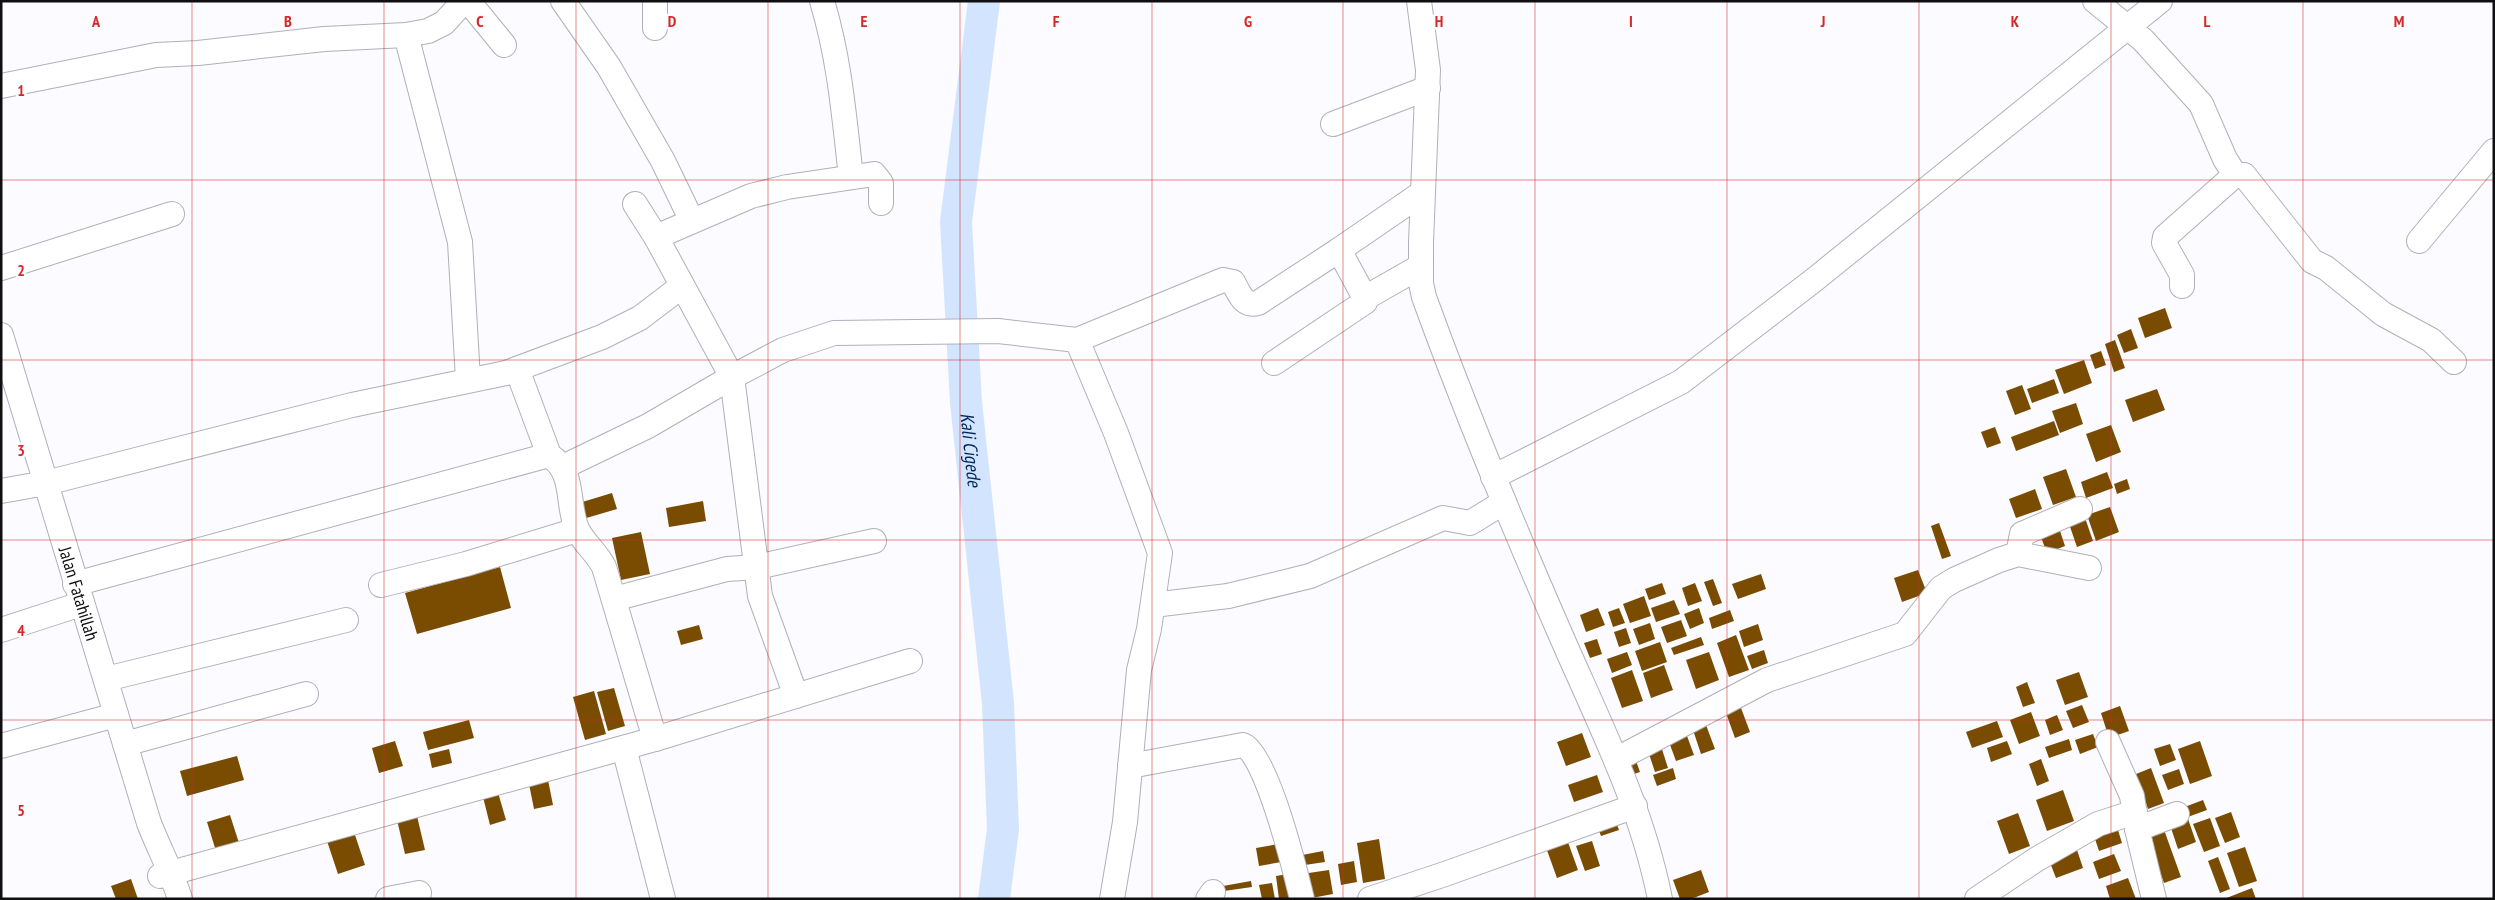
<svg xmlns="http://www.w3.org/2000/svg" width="2495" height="900" font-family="'PT Sans Narrow',sans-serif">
	<rect width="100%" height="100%" fill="#fcfbff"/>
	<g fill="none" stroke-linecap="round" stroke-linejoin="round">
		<path stroke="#d3e5fe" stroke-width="32" id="s1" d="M984 1 956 222 966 402 998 703 1003 829 994 899"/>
	</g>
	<g fill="#794c02">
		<polygon points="2165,308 2172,328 2145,338 2138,318"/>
		<polygon points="2131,329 2138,348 2124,353 2117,335"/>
		<polygon points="2115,340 2125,368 2114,372 2105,344"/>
		<polygon points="2101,351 2106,365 2095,369 2090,355"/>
		<polygon points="2084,360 2092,383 2064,394 2055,370"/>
		<polygon points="2054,379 2059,393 2032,403 2027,389"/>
		<polygon points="2022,385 2031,409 2015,415 2006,391"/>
		<polygon points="2157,389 2165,410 2133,422 2125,400"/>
		<polygon points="2076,403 2083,424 2060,433 2052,411"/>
		<polygon points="2054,421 2059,435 2016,451 2011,437"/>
		<polygon points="2111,425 2121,452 2096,462 2086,434"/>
		<polygon points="1995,427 2001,443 1987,448 1981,432"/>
		<polygon points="2066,469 2076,497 2053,505 2043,477"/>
		<polygon points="2107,472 2113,488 2086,498 2081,482"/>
		<polygon points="2127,479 2130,489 2117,494 2114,484"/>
		<polygon points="2035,489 2042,509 2016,518 2009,499"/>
		<polygon points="612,493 617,509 583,519 579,503"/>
		<polygon points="703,501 706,521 669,527 666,508"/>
		<polygon points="2110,507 2119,532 2096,541 2087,515"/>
		<polygon points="2083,512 2093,541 2077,547 2067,518"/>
		<polygon points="1939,523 1951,556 1942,559 1931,526"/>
		<polygon points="2058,525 2065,546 2047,553 2039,532"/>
		<polygon points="641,532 650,574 621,580 612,538"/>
		<polygon points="500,567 511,608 417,634 405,593"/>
		<polygon points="1918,570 1927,593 1902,602 1894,578"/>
		<polygon points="1761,574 1766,589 1738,599 1732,584"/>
		<polygon points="1713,579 1722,603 1713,606 1704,582"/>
		<polygon points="1662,583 1666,594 1649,600 1645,589"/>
		<polygon points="1695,583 1702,601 1688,606 1682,588"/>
		<polygon points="1644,596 1651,616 1630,623 1623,604"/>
		<polygon points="1674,600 1680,614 1656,622 1651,608"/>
		<polygon points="1598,608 1605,625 1586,632 1580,615"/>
		<polygon points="1619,608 1625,623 1613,627 1608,612"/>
		<polygon points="1699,608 1704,623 1690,629 1684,614"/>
		<polygon points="1730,610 1734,621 1712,629 1709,618"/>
		<polygon points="1681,620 1687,636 1667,643 1661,627"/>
		<polygon points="1650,623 1655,639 1639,645 1633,629"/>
		<polygon points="1758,624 1763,640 1744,647 1739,631"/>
		<polygon points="699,625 703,639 681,645 677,631"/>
		<polygon points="1626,628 1631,643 1619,647 1614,632"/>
		<polygon points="1736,635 1749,670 1729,677 1717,643"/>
		<polygon points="1701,637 1704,645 1674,655 1671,648"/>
		<polygon points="1597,639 1602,654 1590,658 1584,643"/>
		<polygon points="1660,642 1667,662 1642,671 1635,651"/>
		<polygon points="1764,650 1768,663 1752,669 1747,656"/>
		<polygon points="1627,652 1632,665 1612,673 1607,659"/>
		<polygon points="1709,652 1719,680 1696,689 1686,660"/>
		<polygon points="1664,665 1673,690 1651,698 1643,673"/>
		<polygon points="1632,670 1643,701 1622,708 1611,678"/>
		<polygon points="2079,672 2088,697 2065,705 2056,680"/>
		<polygon points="2027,682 2035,703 2023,707 2016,687"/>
		<polygon points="614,688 625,726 608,731 597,692"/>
		<polygon points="594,691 606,734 585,740 573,697"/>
		<polygon points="2082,705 2089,722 2073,728 2066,711"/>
		<polygon points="2120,706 2129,731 2109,738 2101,713"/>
		<polygon points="1741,708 1750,732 1735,738 1726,713"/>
		<polygon points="2031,712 2040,736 2019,744 2010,720"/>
		<polygon points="2057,715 2063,730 2050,735 2045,720"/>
		<polygon points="469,720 474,738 428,750 423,732"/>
		<polygon points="1997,721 2003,737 1972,748 1966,732"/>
		<polygon points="1706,725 1715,749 1701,754 1693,730"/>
		<polygon points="1582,733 1591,757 1566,766 1557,742"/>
		<polygon points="2093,734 2098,747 2080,754 2075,740"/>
		<polygon points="1687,736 1694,755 1676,761 1669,742"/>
		<polygon points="2069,739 2072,750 2049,758 2045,747"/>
		<polygon points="395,741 403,766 379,773 372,748"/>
		<polygon points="2007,741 2012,754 1991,762 1987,748"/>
		<polygon points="2200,741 2212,776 2190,784 2178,749"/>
		<polygon points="1660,743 1668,768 1655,772 1647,748"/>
		<polygon points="2170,744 2176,760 2160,766 2154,749"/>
		<polygon points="449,749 452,763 432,768 429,754"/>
		<polygon points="1634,755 1640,772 1631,775 1625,759"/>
		<polygon points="237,756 244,780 187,796 180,771"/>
		<polygon points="2041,759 2049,781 2037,786 2029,764"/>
		<polygon points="1673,768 1676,779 1657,786 1653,775"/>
		<polygon points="2151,768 2164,803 2148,809 2136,774"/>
		<polygon points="2179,769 2184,784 2168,790 2162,775"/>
		<polygon points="1597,775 1603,792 1574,802 1568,785"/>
		<polygon points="548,780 553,805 534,809 529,784"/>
		<polygon points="497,789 506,820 490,825 482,793"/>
		<polygon points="2063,790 2074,821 2047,831 2036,800"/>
		<polygon points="2203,800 2207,810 2185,818 2182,808"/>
		<polygon points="2231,812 2240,837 2225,843 2215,818"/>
		<polygon points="2018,813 2030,846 2009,854 1997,821"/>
		<polygon points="230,815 239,843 216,851 207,822"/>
		<polygon points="417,816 425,850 405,854 397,820"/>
		<polygon points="1614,817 1619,830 1601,836 1596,823"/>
		<polygon points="2210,818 2220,846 2204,852 2193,824"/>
		<polygon points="2188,819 2196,842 2178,849 2170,825"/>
		<polygon points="2117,827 2122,843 2099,851 2094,836"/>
		<polygon points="2163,827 2181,877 2164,883 2146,833"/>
		<polygon points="354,832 365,865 338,874 327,841"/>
		<polygon points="1565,834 1578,870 1557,878 1544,842"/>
		<polygon points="1379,839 1385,879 1363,883 1357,843"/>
		<polygon points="1592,841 1600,866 1585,871 1576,846"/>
		<polygon points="1284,843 1287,861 1259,866 1256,848"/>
		<polygon points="2245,847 2257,881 2239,887 2227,853"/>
		<polygon points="2077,850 2083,868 2056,878 2049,860"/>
		<polygon points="1323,851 1325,862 1298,866 1297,856"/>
		<polygon points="2114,854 2121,871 2099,879 2093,862"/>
		<polygon points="2218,857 2230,889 2220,893 2208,861"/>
		<polygon points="1354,861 1357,882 1341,885 1338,864"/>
		<polygon points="1329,870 1333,894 1306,899 1302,874"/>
		<polygon points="1701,870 1709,892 1691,899 1680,899 1673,880"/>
		<polygon points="1294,873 1298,899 1279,899 1276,876"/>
		<polygon points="2128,878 2136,899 2110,899 2106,886"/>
		<polygon points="131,879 138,899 116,899 111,886"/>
		<polygon points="1251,881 1252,887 1224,891 1223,886"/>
		<polygon points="1272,883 1275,899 1262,899 1259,885"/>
		<polygon points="2252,888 2256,899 2224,899"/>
	</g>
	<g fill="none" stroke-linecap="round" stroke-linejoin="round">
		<g stroke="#b1afb8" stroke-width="26">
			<g id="minor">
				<polyline points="468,1 504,45"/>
				<polyline points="563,1 609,67 663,161 692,221"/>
				<polyline points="655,1 655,28"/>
				<path d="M822 1C840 61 844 116 851 177"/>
				<path d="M1419 1 1428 70 1421 242V283L1424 297C1465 410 1511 521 1559 631 1597 719 1641 803 1660 899"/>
				<polyline points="2095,1 2143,40 2201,104 2225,159 2235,175 2165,237 2164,243 2182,275 2182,286"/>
				<polyline points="406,35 460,242 468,379"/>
				<polyline points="1,86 156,55 198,53 324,39 406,35 428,31 444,23 464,1"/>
				<polyline points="1333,124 1428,88"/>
				<polyline points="2235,175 2244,175 2312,261 2326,268 2383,314 2431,340 2454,362"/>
				<polyline points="635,204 656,237"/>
				<polyline points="2419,241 2494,151"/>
				<polyline points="1,268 172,214"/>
				<polyline points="1365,298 1421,266"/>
				<path id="s2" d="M1 335 149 823C159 849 172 872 180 899"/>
				<polyline points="1077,340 1116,433 1160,553 1149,629 1139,670 1125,822 1112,899"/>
				<polyline points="1274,363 1365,302 1365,298 1339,250"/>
				<polyline points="517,369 549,455"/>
				<path d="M563 467 648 426 732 377 783 350 834 333 998 331 1077 340 1223 280 1233 282C1240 294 1243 307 1258 303L1339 250 1422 193"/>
				<polyline points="1493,477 1681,382 1814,280 2160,1"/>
				<polyline points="1,491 46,483 352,405 506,373 602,337 640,318 682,286"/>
				<polyline points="2018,554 2022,534 2080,509"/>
				<path d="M75 584 549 455C576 473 566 503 577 529 583 542 597 553 604 567L655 739"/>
				<polyline points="381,585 466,564 577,530"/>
				<polyline points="614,599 727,569 757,567 874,541"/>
				<polyline points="1153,605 1228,596 1310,576 1443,518 1470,523 1504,502"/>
				<polyline points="1,630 81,604"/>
				<polyline points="106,679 346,620"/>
				<polyline points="796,696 760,596 732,377 656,237 751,196 787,187 874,174 881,183 881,203"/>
				<polyline points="2108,742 2132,796 2137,829 2154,899"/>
				<polyline points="125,744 306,694"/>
				<polyline points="1,746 116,715"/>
				<polyline points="624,748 663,899"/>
				<polyline points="1617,759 1767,680 1905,634 1941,588 1954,580 1999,560 2018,554 2089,568"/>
				<path d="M1130 766 1243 745C1266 751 1296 874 1302 899"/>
				<polyline points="2137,829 2177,814"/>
				<polyline points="160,876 655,739 910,661"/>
				<polyline points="388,899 419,893"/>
				<polyline points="1208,899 1213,892"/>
				<polyline points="1370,899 1445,874 1635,806"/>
				<polyline points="1977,899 2037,859 2098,824 2135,812"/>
			</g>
		</g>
		<use href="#minor" stroke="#fff" stroke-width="24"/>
	</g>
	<path fill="none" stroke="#d62828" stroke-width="1" stroke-opacity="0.55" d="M192 1V899M384 1V899M576 1V899M768 1V899M960 1V899M1152 1V899M1343 1V899M1535 1V899M1727 1V899M1919 1V899M2111 1V899M2303 1V899M1 180H2494M1 360H2494M1 540H2494M1 720H2494"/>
	<g text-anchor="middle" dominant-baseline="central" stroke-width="5" stroke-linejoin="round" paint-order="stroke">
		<g font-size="18" fill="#0f0e11" stroke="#fcfbff">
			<text stroke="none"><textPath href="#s2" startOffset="270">Jalan Fatahillah</textPath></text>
		</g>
		<g font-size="19" font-style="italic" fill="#00285b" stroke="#fcfbff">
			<text stroke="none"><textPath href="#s1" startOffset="451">Kali Cigede</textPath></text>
		</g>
	</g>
	<g font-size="16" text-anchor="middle" font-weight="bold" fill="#d62828" stroke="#fcfbff" stroke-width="5" stroke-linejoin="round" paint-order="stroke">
		<text x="96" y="27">A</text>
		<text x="288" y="27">B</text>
		<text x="480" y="27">C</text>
		<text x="672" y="27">D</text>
		<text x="864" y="27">E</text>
		<text x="1056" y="27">F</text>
		<text x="1248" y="27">G</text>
		<text x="1439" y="27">H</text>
		<text x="1631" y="27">I</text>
		<text x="1823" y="27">J</text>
		<text x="2015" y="27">K</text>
		<text x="2207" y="27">L</text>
		<text x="2399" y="27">M</text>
		<text x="21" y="96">1</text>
		<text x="21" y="276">2</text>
		<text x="21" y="456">3</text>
		<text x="21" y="636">4</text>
		<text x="21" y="816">5</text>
	</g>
	<rect width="2495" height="900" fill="none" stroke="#0f0e11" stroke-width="5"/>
</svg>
